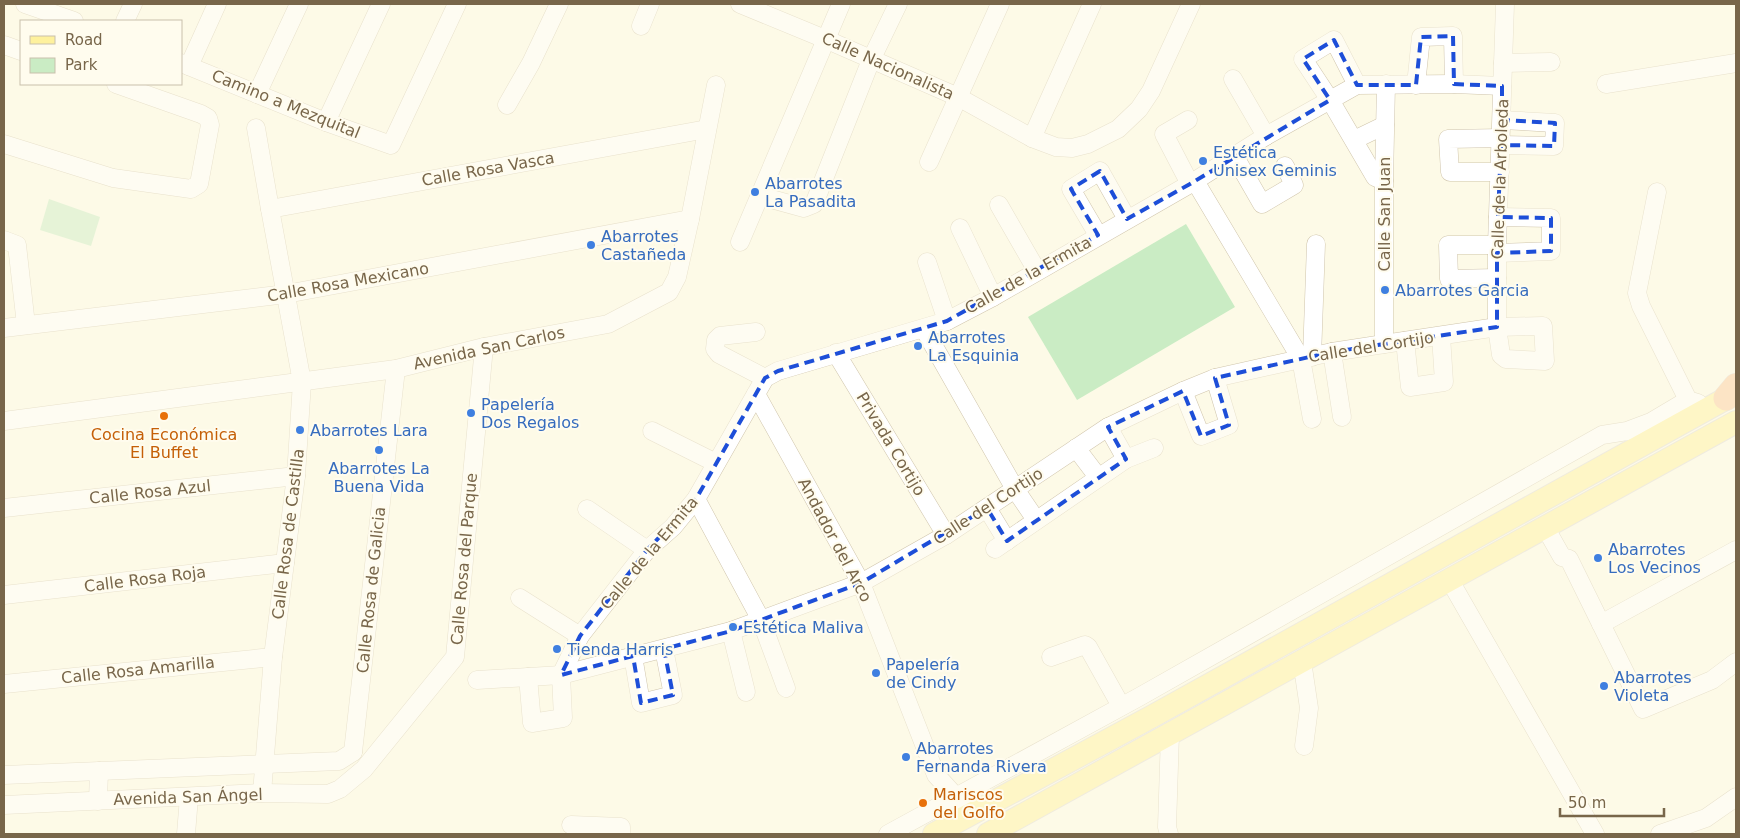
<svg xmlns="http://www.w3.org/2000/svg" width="1740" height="838" font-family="'DejaVu Sans',sans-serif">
	<rect width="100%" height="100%" fill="#fdfae7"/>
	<g fill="#caecc4">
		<polygon points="49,199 100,217 91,246 40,230"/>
		<polygon points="1186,224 1235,307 1077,400 1028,317"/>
	</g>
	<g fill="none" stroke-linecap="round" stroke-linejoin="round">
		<g stroke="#d0c5ac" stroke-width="19">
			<g id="minor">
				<polyline points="25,4 74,21"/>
				<polyline points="740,4 825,39 958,97 1032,138 1056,147 1072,148 1088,144 1118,129 1139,109 1151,91 1191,4"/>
				<polyline points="125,21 133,4"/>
				<polyline points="641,26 650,4"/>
				<polyline points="4,45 21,51"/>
				<polyline points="181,63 326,122 391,145 457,4"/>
				<polyline points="1503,63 1551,62"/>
				<polyline points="189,66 217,4"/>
				<polyline points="1233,79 1266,136"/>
				<polyline points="1606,84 1736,63"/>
				<polyline points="1357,85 1334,40 1303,59 1330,100 1375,177 1384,181"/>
				<polyline points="1416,85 1421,37 1453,36 1454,84"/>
				<polyline points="257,94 299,4"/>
				<polyline points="507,105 531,63 559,4"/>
				<polyline points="1188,120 1164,134 1190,184"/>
				<polyline points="326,122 381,4"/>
				<polyline points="256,128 270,209 302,382 296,476 273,657 262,793"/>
				<polyline points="1032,138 1092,4"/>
				<polyline points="1354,140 1385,125"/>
				<polyline points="4,144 113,178 191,189 199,184 210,125 208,118 201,114 116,84"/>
				<polyline points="1501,145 1554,146 1555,123 1502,120"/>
				<polyline points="1235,157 1262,204 1294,185 1285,166"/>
				<polyline points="929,162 1000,4"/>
				<polyline points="1500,172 1450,172 1448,139 1501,138"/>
				<polyline points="1195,181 1301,359 1312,419"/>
				<polyline points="1657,192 1637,293 1641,306 1688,400 1698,403"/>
				<polyline points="760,196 804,208 814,204 871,60 898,4"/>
				<polyline points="999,205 1037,271"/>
				<polyline points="270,209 707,129"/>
				<polyline points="960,228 993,297"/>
				<polyline points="1098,235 1071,189 1100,171 1127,219"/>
				<polyline points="4,240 17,245 26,325"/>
				<polyline points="740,242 841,4"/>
				<polyline points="1497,253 1551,251 1551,218 1498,217"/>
				<polyline points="927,262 947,321"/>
				<polyline points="1497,278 1449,279 1448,245 1497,245"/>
				<polyline points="4,328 286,294 690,219"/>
				<polyline points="924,329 1015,489 1036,520"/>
				<polyline points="756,332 720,336 716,340 715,349 719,354 765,378"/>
				<polyline points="1405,341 1410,387 1444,382 1441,336"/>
				<polyline points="1384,344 1384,181 1386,84"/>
				<polyline points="1332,352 1342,417"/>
				<polyline points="836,353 946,535"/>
				<polyline points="1312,357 1316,244"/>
				<polyline points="1183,391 1201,436 1229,425 1215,378"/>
				<polyline points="756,394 861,583 936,775 957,798 966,802"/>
				<polyline points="4,421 396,369 484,347 608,324 669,292 677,277 690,219 716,85"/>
				<polyline points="1108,427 1126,459"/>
				<polyline points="652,431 716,463"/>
				<polyline points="1076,448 1098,477"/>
				<polyline points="696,499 761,620 786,688"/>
				<polyline points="4,508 296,476"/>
				<polyline points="987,508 1007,541"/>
				<polyline points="587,509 647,550"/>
				<polyline points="1545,527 1562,557 1569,559 1643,709 1712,680 1736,662"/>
				<polyline points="995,549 1126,459 1154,448"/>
				<polyline points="1449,579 1595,834"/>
				<polyline points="4,595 285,563"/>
				<polyline points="520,598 580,636"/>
				<polyline points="1601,624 1736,550"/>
				<polyline points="731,631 746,692"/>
				<polyline points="633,656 641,703 673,695 664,649"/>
				<polyline points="1051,657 1085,645 1088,647 1121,706"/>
				<polyline points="1302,661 1309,708 1304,746"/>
				<polyline points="528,677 532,723 563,718 561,675 580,636 647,550 673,527 696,499 765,378 778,371 947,321 993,297 1190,184 1266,136 1357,85 1454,84 1502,86"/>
				<polyline points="477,680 561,675 731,631 861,583 946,535 1108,427 1183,391 1215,378 1332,352 1384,344 1497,327 1543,326 1545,361 1506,359 1501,355 1497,327 1497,245 1505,4"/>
				<polyline points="4,684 273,657"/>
				<polyline points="353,752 396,369"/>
				<polyline points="4,775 339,761 353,752"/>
				<polyline points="98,801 99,771"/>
				<polyline points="4,805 262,793 328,794 340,789 364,769 455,657 484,347"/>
				<polyline points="571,825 621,827 621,834"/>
				<polyline points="186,834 189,797"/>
				<polyline points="888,834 1139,697 1602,435 1627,431 1651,422 1688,400"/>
				<polyline points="1169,834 1167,827 1170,734"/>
				<polyline points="1660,834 1706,818 1736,797"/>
			</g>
		</g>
		<g stroke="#dfdad4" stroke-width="24">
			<g id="major">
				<polyline points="934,834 1151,717 1736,393"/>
				<polyline points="988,834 1736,422"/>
			</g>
		</g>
		<g stroke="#dfdad4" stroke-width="26">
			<polyline id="highway" points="1726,398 1736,386"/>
		</g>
		<use href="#minor" stroke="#fff" stroke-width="18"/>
		<use href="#major" stroke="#fef19d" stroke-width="22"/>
		<use href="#highway" stroke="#facb9b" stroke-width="25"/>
	</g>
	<path d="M0 0H1740V838H0ZM1453 36 1454 84 1502 86V120L1555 123 1554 146 1501 145 1498 217 1551 218V251L1497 253V327L1332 352 1215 378 1229 425 1201 436 1183 391 1108 427 1126 459 1007 541 987 508 861 583 731 631 664 649 673 695 641 703 633 656 561 675 580 636 647 550 696 499 765 378 778 371 947 321 1098 235 1071 189 1100 171 1127 219 1190 184 1330 100 1303 59 1334 40 1357 85H1416L1421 37Z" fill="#fdfae7" fill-opacity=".55" fill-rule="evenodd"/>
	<path fill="none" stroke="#1d4ed8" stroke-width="4" stroke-dasharray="10 6" stroke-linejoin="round" d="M1453 36 1454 84 1502 86V120L1555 123 1554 146 1501 145 1498 217 1551 218V251L1497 253V327L1332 352 1215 378 1229 425 1201 436 1183 391 1108 427 1126 459 1007 541 987 508 861 583 731 631 664 649 673 695 641 703 633 656 561 675 580 636 647 550 696 499 765 378 778 371 947 321 1098 235 1071 189 1100 171 1127 219 1190 184 1330 100 1303 59 1334 40 1357 85H1416L1421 37Z"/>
	<g fill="#3f7fe0" stroke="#fffcee" stroke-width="2">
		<circle cx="1203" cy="161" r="5"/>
		<circle cx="755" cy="192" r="5"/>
		<circle cx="591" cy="245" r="5"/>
		<circle cx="1385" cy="290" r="5"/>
		<circle cx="918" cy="346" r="5"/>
		<circle cx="471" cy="413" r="5"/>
		<circle cx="300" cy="430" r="5"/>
		<circle cx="379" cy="450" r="5"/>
		<circle cx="1598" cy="558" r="5"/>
		<circle cx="733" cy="627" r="5"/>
		<circle cx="557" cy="649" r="5"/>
		<circle cx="876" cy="673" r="5"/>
		<circle cx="1604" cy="686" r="5"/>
		<circle cx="906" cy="757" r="5"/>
	</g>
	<g fill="#e8710a" stroke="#fffcee" stroke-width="2">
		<circle cx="164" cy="416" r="5"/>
		<circle cx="923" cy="803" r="5"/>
	</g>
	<g text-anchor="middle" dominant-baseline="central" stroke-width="4" stroke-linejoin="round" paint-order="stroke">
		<g font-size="16" fill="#78664a" stroke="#fffcee">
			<text transform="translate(888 66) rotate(24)">Calle Nacionalista</text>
			<text transform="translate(286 104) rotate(22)">Camino a Mezquital</text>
			<text transform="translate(488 169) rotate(-10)">Calle Rosa Vasca</text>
			<text transform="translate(1500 179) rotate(-88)">Calle de la Arboleda</text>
			<text transform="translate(1384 214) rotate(-90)">Calle San Juan</text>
			<text transform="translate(1028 275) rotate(-29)">Calle de la Ermita</text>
			<text transform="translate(348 282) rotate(-10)">Calle Rosa Mexicano</text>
			<text transform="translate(1371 347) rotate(-9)">Calle del Cortijo</text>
			<text transform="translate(489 348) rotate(-12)">Avenida San Carlos</text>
			<text transform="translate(891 444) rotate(59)">Privada Cortijo</text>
			<text transform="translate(150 492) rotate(-6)">Calle Rosa Azul</text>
			<text transform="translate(988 506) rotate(-33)">Calle del Cortijo</text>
			<text transform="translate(288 534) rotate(-83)">Calle Rosa de Castilla</text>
			<text transform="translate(835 540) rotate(62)">Andador del Arco</text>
			<text transform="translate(649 553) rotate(-50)">Calle de la Ermita</text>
			<text transform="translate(464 559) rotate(-85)">Calle Rosa del Parque</text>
			<text transform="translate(145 579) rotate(-7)">Calle Rosa Roja</text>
			<text transform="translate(371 590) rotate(-84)">Calle Rosa de Galicia</text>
			<text transform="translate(138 670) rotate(-6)">Calle Rosa Amarilla</text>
			<text transform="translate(188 797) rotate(-2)">Avenida San Ángel</text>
		</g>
		<g font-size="16" fill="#366cbe" stroke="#fffcee" text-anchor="start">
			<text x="1213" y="152">Estética<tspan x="1213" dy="18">Unisex Geminis</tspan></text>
			<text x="765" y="183">Abarrotes<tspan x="765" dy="18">La Pasadita</tspan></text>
			<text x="601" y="236">Abarrotes<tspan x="601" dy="18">Castañeda</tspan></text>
			<text x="1395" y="290">Abarrotes Garcia</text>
			<text x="928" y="337">Abarrotes<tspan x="928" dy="18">La Esquinia</tspan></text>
			<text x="481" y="404">Papelería<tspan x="481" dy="18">Dos Regalos</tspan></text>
			<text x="310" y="430">Abarrotes Lara</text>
			<text x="379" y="468" text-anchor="middle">Abarrotes La<tspan x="379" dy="18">Buena Vida</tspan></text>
			<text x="1608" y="549">Abarrotes<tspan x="1608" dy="18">Los Vecinos</tspan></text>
			<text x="743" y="627">Estética Maliva</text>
			<text x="567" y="649">Tienda Harris</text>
			<text x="886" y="664">Papelería<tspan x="886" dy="18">de Cindy</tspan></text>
			<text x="1614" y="677">Abarrotes<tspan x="1614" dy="18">Violeta</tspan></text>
			<text x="916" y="748">Abarrotes<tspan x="916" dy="18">Fernanda Rivera</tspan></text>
		</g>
		<g font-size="16" fill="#c56008" stroke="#fffcee">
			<text x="164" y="434">Cocina Económica<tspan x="164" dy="18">El Buffet</tspan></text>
			<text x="933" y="794" text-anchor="start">Mariscos<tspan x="933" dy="18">del Golfo</tspan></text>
		</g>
	</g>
	<rect width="1740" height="838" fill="none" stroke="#78664a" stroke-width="10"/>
	<rect x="20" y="20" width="162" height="65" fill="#fffcee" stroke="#c9c0ac"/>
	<rect x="30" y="36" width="25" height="8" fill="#fef19d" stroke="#c9c0ac"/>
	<text x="65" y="45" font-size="15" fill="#78664a">Road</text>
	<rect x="30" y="58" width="25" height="15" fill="#caecc4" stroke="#c9c0ac"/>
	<text x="65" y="70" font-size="15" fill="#78664a">Park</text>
	<path d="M1560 808v8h104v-8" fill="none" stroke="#78664a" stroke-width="2.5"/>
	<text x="1568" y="808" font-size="15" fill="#78664a" stroke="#fffcee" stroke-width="4" paint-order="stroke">50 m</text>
</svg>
